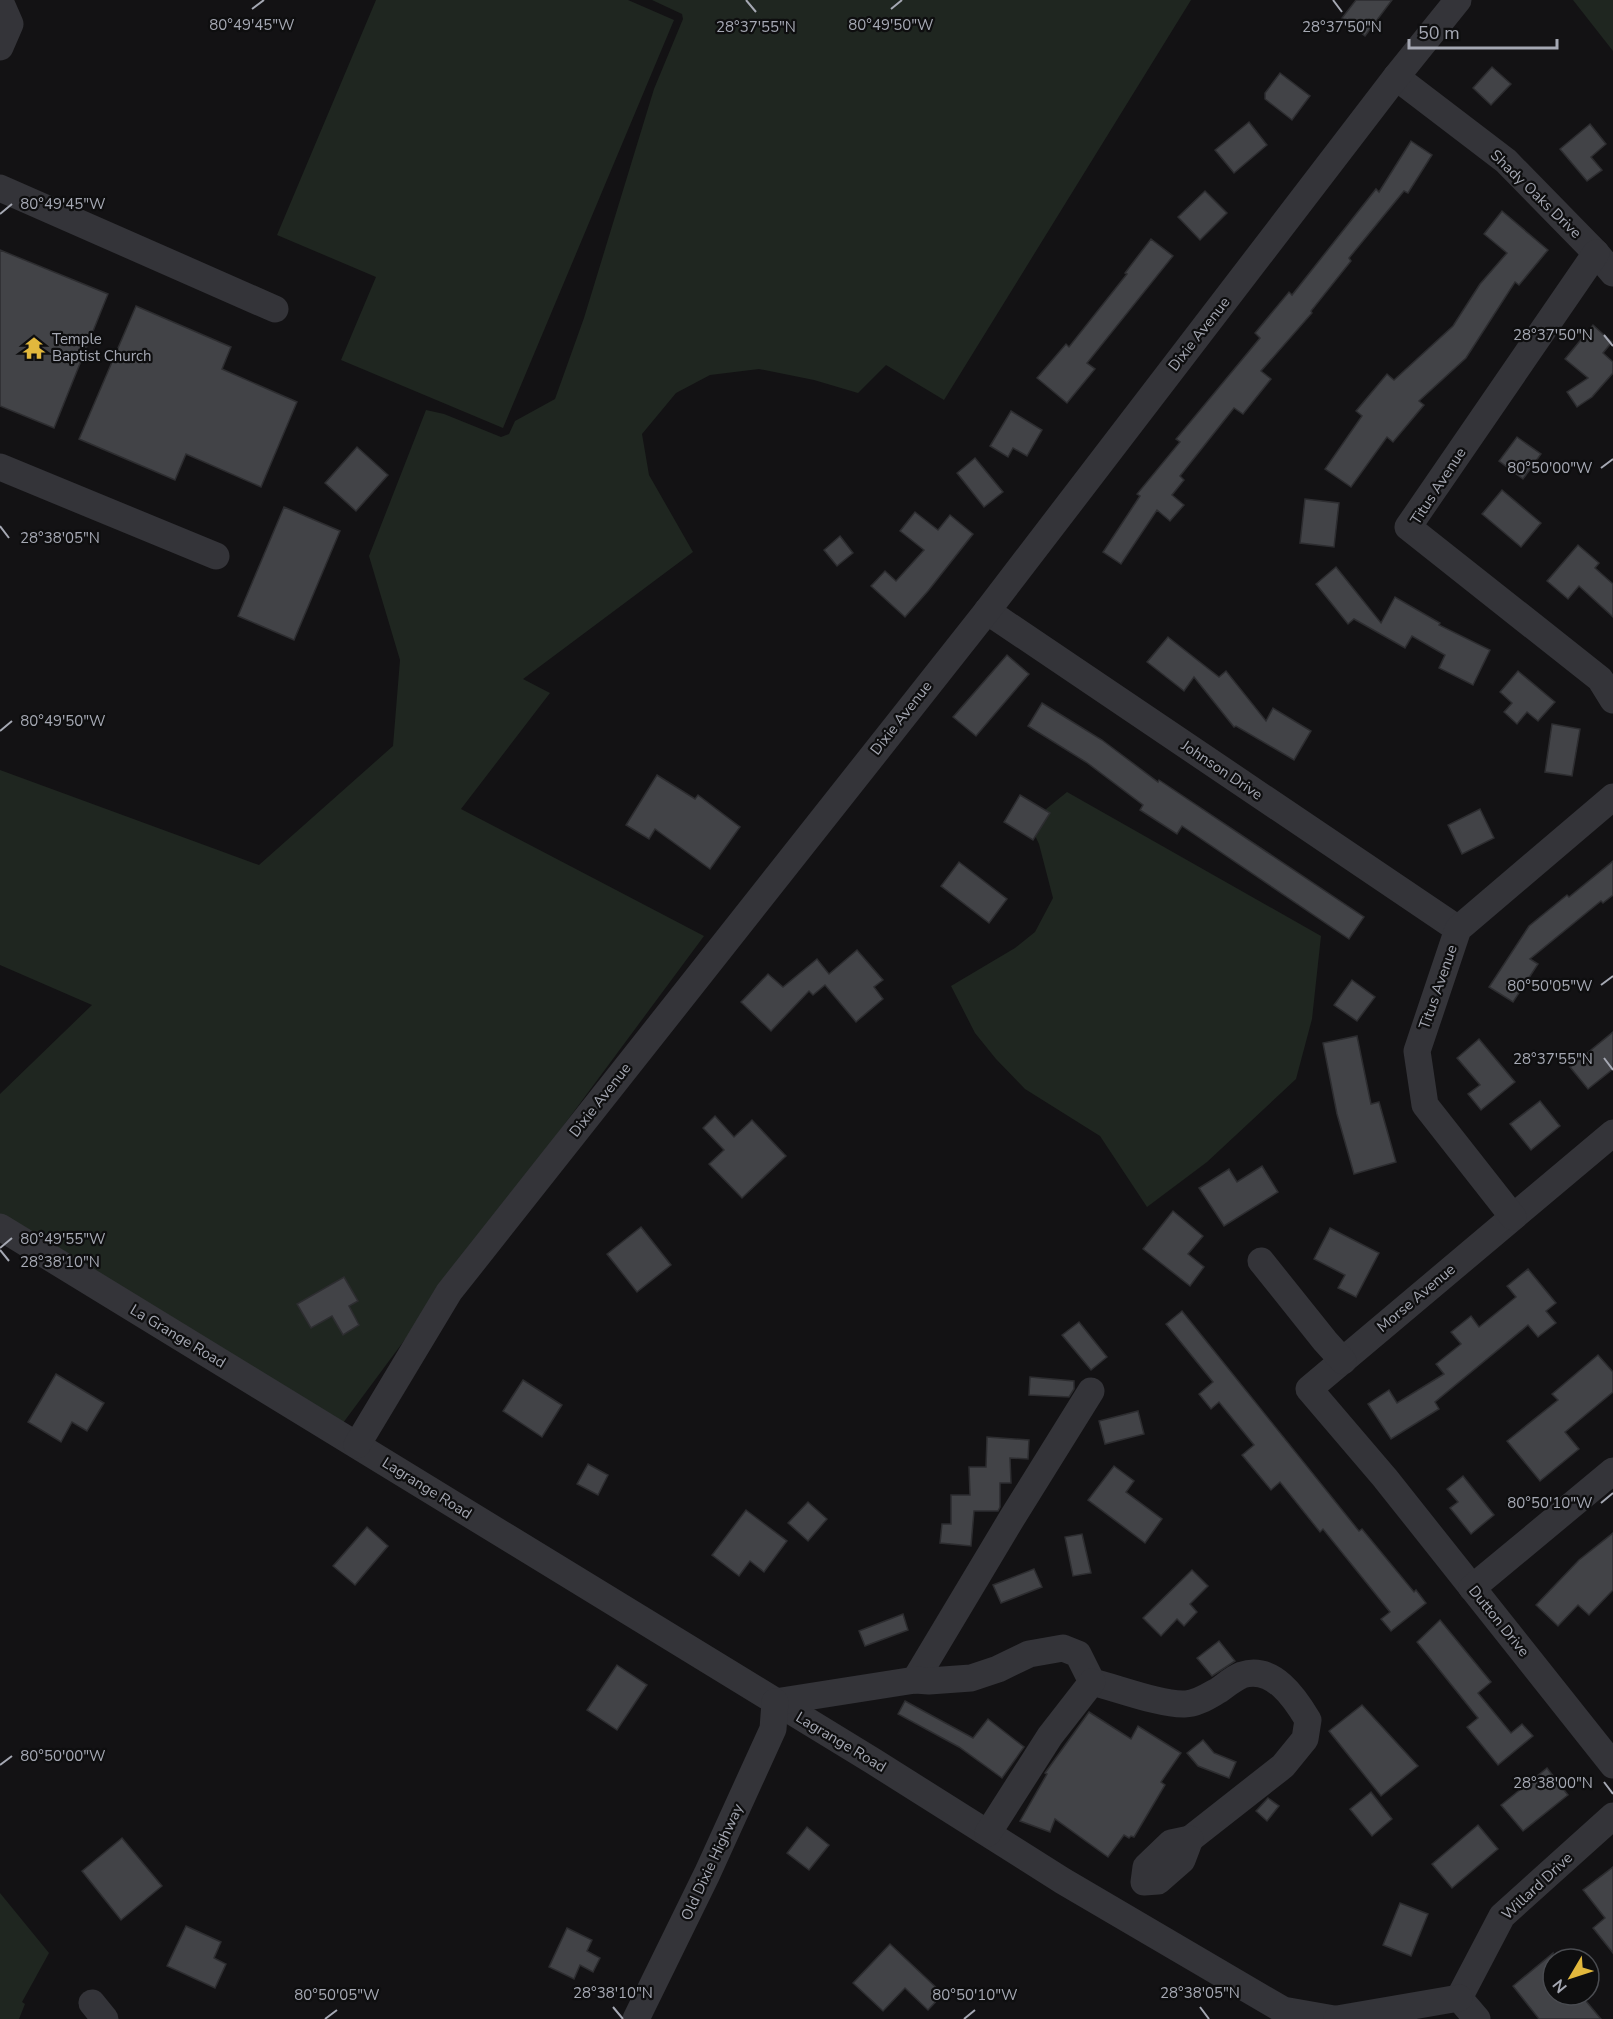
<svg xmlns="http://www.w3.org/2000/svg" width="1613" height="2019" font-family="'Nunito Sans',sans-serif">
	<rect width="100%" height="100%" fill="#131214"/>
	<g fill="#1f2620">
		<polygon points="376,0 628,0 674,20 503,428 341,360 376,277 277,235"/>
		<polygon points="652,0 1191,0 944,400 886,365 858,393 814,380 759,369 710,375 676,393 642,434 649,475 693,552 523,679 550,693 461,809 704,936 343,1423 0,1215 0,1094 92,1005 0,965 0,770 259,865 393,746 400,660 369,556 426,410 444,414 501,437 509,434 515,421 555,399 584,318 654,89 683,19 682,14"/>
		<polygon points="1573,0 1613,0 1613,51"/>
		<polygon points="1067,792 1321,936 1312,1019 1296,1079 1207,1162 1147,1207 1100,1136 1025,1089 996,1059 975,1033 951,986 1015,948 1035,932 1053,898 1039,844 1029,823"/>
		<polygon points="0,1893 49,1953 22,2002 25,2004 19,2019 0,2019"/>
	</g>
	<g fill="#424347" stroke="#2d2d30" stroke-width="1.5">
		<polygon points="1356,0 1392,0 1365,36 1342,18"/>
		<polygon points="1492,67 1511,84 1491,105 1473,88"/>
		<polygon points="1280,73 1310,96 1292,120 1265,99 1265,93"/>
		<polygon points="1249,122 1267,145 1234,173 1215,150"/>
		<polygon points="1590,124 1606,144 1591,157 1602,170 1587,181 1560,149"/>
		<polygon points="1411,141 1432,155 1408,193 1404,191 1349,258 1351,261 1311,311 1312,313 1261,371 1271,379 1243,414 1234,408 1180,476 1184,480 1172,495 1184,505 1170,521 1157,510 1121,564 1103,552 1140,496 1137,494 1180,442 1176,439 1260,338 1255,333 1289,292 1292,295 1376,189 1379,192"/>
		<polygon points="1205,191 1227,213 1200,240 1178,217"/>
		<polygon points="1502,211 1548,250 1519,285 1515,282 1466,358 1419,401 1424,405 1393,442 1387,437 1351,487 1325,469 1362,416 1356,411 1387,374 1394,380 1453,326 1480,284 1507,253 1484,234"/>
		<polygon points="1151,239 1173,256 1087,363 1095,369 1067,403 1037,378 1066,344 1069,347 1127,274 1125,273"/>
		<polygon points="0,250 108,294 54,428 0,406"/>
		<polygon points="136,306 231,347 222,369 297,402 261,487 186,454 175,480 79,439"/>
		<polygon points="1593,325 1612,342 1603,353 1613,362 1613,373 1592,397 1577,407 1567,392 1588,378 1565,359"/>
		<polygon points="1011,411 1042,430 1027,456 1013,448 1008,457 990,446"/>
		<polygon points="1517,437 1541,454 1523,479 1499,461"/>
		<polygon points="357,447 388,475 356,511 325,483"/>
		<polygon points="975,458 1003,492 984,507 957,473"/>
		<polygon points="1502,490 1541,523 1521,547 1482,514"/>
		<polygon points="1305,499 1339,503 1334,547 1300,543"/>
		<polygon points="284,507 340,531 294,640 238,616"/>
		<polygon points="915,512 938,530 950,515 973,534 928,591 905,617 871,586 885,571 896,581 924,550 900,531"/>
		<polygon points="840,536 853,553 837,566 824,550"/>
		<polygon points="1578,545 1599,563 1595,568 1613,584 1613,617 1579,586 1568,599 1547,581"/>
		<polygon points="1336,567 1381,623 1395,597 1440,623 1439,625 1490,650 1473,685 1439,668 1445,655 1412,636 1405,648 1354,619 1348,624 1316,584"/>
		<polygon points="1168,637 1219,677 1226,671 1266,721 1273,708 1311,731 1294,760 1236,726 1234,727 1194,677 1184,691 1147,662"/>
		<polygon points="1007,655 1029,674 976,736 953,717"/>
		<polygon points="1518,671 1555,702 1538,721 1527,712 1517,724 1504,712 1512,703 1500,692"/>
		<polygon points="1042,703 1102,740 1158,782 1159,780 1364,917 1349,939 1182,826 1177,834 1140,810 1143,805 1086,762 1028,726"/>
		<polygon points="1552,724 1580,729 1572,776 1545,772"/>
		<polygon points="657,775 695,799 698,795 740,827 710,869 655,829 649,839 626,825"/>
		<polygon points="1020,795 1050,813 1033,840 1004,822"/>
		<polygon points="1480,809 1494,838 1462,854 1448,825"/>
		<polygon points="1613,861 1613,895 1603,903 1601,901 1530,959 1538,964 1513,1002 1489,987 1529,926 1567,895 1569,897"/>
		<polygon points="959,862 1007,899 989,923 941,886"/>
		<polygon points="857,950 883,980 874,987 883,999 856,1022 825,985 813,995 809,991 771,1031 741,1002 768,974 783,987 817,959 829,974"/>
		<polygon points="1352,980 1375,997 1357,1021 1334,1005"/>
		<polygon points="1613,1032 1613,1069 1588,1089 1570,1067"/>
		<polygon points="1357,1036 1371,1104 1379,1102 1396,1162 1354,1174 1337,1114 1323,1043"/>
		<polygon points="1479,1039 1515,1082 1481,1110 1468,1094 1480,1085 1457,1058"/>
		<polygon points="1540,1101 1560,1126 1531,1150 1510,1124"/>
		<polygon points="715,1116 734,1137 752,1120 786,1156 742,1198 709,1164 724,1150 703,1128"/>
		<polygon points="1262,1166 1278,1192 1224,1226 1199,1188 1229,1169 1237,1182"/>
		<polygon points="1173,1211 1203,1236 1188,1254 1204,1267 1190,1286 1143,1249"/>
		<polygon points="641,1227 671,1265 637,1292 607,1254"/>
		<polygon points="1330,1228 1379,1253 1356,1297 1338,1288 1345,1275 1314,1259"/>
		<polygon points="1528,1269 1556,1303 1546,1311 1556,1323 1538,1337 1528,1325 1435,1402 1439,1409 1391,1439 1368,1404 1389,1390 1397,1403 1444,1374 1436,1364 1461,1344 1451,1332 1471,1316 1479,1327 1516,1297 1507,1286"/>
		<polygon points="344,1277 358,1301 349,1306 359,1325 343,1335 332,1316 311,1328 297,1304"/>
		<polygon points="1182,1311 1359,1531 1362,1529 1414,1592 1416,1590 1426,1603 1391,1631 1381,1619 1390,1612 1323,1529 1320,1532 1280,1482 1271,1490 1242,1455 1254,1445 1219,1402 1211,1409 1199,1394 1213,1382 1166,1324"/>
		<polygon points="1079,1322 1107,1357 1091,1370 1062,1335"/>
		<polygon points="1598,1355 1613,1372 1613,1392 1565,1432 1579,1449 1540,1481 1507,1441 1558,1400 1552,1394"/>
		<polygon points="56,1374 104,1403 87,1431 72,1422 61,1442 28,1422"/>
		<polygon points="1030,1377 1074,1381 1074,1389 1069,1397 1029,1395"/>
		<polygon points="523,1380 562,1405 542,1437 503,1411"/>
		<polygon points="1138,1411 1144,1434 1105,1444 1099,1421"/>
		<polygon points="987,1437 1029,1440 1028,1459 1010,1458 1011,1483 1000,1483 1000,1507 998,1511 974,1511 971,1546 940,1543 942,1524 951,1524 951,1495 970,1495 969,1467 986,1467"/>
		<polygon points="588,1464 608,1475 598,1495 577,1484"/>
		<polygon points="1114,1466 1134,1481 1126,1492 1162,1519 1145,1543 1088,1500"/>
		<polygon points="1463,1476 1494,1515 1471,1534 1450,1508 1458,1502 1447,1489"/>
		<polygon points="808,1502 827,1519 808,1541 788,1523"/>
		<polygon points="746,1510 787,1541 764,1572 750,1561 739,1576 712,1555"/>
		<polygon points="367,1527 388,1546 355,1585 333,1566"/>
		<polygon points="1613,1533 1613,1590 1589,1615 1578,1605 1558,1626 1536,1605 1579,1560"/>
		<polygon points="1082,1534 1091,1573 1073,1576 1065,1537"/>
		<polygon points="1034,1569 1042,1587 1001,1603 993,1585"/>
		<polygon points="1192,1570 1208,1586 1190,1604 1197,1612 1184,1626 1177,1619 1161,1636 1143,1618"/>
		<polygon points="903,1614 908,1630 865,1646 859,1631"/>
		<polygon points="1440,1620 1491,1682 1478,1693 1511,1733 1522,1724 1533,1736 1498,1765 1467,1727 1478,1718 1417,1642"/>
		<polygon points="1219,1641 1235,1661 1212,1676 1197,1658"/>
		<polygon points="617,1665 647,1685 617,1730 587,1710"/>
		<polygon points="905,1701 973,1738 988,1719 1024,1747 1002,1778 959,1747 898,1714"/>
		<polygon points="1362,1705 1418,1766 1381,1796 1329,1731"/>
		<polygon points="1089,1712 1131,1739 1138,1726 1181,1753 1161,1782 1165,1785 1134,1837 1131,1836 1129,1838 1124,1835 1108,1857 1055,1819 1050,1832 1020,1821 1047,1774 1045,1773"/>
		<polygon points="1203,1740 1214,1753 1236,1762 1229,1778 1198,1766 1187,1753"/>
		<polygon points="1547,1768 1568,1795 1523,1831 1501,1805"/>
		<polygon points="1371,1792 1392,1819 1372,1836 1350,1809"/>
		<polygon points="1268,1798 1279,1806 1267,1821 1256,1811"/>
		<polygon points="1478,1825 1498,1849 1452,1888 1432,1864"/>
		<polygon points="807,1827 829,1845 809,1870 787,1853"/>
		<polygon points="122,1838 162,1886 121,1920 82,1871"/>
		<polygon points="1613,1867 1613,1953 1593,1928 1605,1918 1583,1890"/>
		<polygon points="1400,1903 1428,1914 1411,1956 1383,1945"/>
		<polygon points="186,1926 221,1942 214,1958 226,1964 215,1988 167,1966"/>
		<polygon points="567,1928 592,1940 587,1951 600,1958 593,1972 580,1965 574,1979 549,1967"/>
		<polygon points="890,1944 943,1994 928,2010 905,1988 883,2011 853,1983"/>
		<polygon points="1553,1953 1553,1995 1581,1995 1601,2019 1539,2019 1513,1986"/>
	</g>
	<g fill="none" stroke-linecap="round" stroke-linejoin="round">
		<g stroke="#343439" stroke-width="27">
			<polyline points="0,1 10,24 0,47"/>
			<polyline points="1396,77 1506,161 1596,253 1613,273"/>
			<polyline points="0,188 275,309"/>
			<polyline points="1596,253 1408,527 1600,679 1613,700"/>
			<polyline points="0,467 216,556"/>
			<polyline points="987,611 1458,929"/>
			<polyline points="1613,1133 1309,1389 1385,1478 1613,1765"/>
			<polyline points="1513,1217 1425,1105 1417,1051 1458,929 1613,797"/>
			<polyline points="0,1227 873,1761 1063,1881 1283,2010 1334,2019"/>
			<polyline points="1261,1261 1325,1341 1343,1361"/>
			<polyline points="357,1445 449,1292 987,611 1396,77 1458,0"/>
			<polyline points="1472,1588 1613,1471"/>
			<polyline points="915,1680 1012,1518 1091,1391"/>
			<path d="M775 1702 915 1680 929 1681 971 1678 998 1669 1029 1654 1063 1648 1078 1654 1092 1682C1117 1688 1161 1705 1185 1704 1197 1704 1210 1695 1219 1690 1226 1685 1234 1678 1242 1675 1273 1665 1295 1698 1308 1720L1305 1739 1283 1766 1190 1839"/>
			<polyline points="988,1833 1050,1736 1092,1682"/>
			<polygon points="1190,1839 1182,1860 1158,1881 1144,1882 1146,1867 1171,1843"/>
			<polyline points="1459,1998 1502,1916 1613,1816"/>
			<polyline points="1459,1998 1477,2019"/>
			<polyline points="92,2003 105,2019"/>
			<polyline points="636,2019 707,1874 773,1729 775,1702"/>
			<polyline points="1337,2019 1459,1998"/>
		</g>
	</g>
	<path fill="none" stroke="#a5a8b3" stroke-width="2" d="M746 0 756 12M1333 0 1342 12M252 9 264 0M891 9 902 0M0 214 12 204M1604 335 1613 346M1601 468 1613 459M0 526 9 538M0 731 12 721M1601 985 1613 976M1604 1058 1613 1070M0 1248 12 1238M0 1250 9 1261M1601 1503 1613 1493M0 1765 12 1756M1604 1782 1613 1794M613 2007 623 2019M1200 2007 1209 2019M325 2019 337 2010M964 2019 975 2010"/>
	<defs>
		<g id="temple-bare" transform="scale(1.8)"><path d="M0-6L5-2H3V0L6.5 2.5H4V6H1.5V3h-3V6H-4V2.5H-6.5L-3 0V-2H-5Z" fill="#e2b83d" stroke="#0e0e0f" stroke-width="2.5" paint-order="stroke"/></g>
	</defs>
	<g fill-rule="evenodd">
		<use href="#temple-bare" x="34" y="348"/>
	</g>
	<g text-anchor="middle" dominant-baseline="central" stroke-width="4.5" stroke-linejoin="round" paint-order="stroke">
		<g font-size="15" fill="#a5a8b3" stroke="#0e0e0f">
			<text transform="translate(1536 194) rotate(44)">Shady Oaks Drive</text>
			<text transform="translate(1199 334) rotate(-52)">Dixie Avenue</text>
			<text transform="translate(1438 486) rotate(-57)">Titus Avenue</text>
			<text transform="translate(901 718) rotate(-52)">Dixie Avenue</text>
			<text transform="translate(1222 770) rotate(34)">Johnson Drive</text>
			<text transform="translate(1438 987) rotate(-71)">Titus Avenue</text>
			<text transform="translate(600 1100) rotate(-52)">Dixie Avenue</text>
			<text transform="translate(1416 1298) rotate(-40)">Morse Avenue</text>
			<text transform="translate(178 1336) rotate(31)">La Grange Road</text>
			<text transform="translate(427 1488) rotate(32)">Lagrange Road</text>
			<text transform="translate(1499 1621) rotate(51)">Dutton Drive</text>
			<text transform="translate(841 1742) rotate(31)">Lagrange Road</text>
			<text transform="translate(712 1862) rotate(-65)">Old Dixie Highway</text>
			<text transform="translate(1537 1886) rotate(-43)">Willard Drive</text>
		</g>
		<g font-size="15" fill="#a5a8b3" stroke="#0e0e0f" text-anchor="start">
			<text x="52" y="339">Temple<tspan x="52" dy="17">Baptist Church</tspan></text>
		</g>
	</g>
	<g font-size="15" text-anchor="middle" fill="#a5a8b3" stroke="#0e0e0f" stroke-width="4.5" stroke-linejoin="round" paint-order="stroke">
		<text x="252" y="30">80°49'45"W</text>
		<text x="891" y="30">80°49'50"W</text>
		<text x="756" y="32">28°37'55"N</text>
		<text x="1342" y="32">28°37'50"N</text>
		<text x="63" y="209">80°49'45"W</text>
		<text x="1553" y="340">28°37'50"N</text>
		<text x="1550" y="473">80°50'00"W</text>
		<text x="60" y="543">28°38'05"N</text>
		<text x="63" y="726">80°49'50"W</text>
		<text x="1550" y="991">80°50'05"W</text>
		<text x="1553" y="1064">28°37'55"N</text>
		<text x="63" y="1244">80°49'55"W</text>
		<text x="60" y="1267">28°38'10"N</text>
		<text x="1550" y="1508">80°50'10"W</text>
		<text x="63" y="1761">80°50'00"W</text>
		<text x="1553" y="1788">28°38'00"N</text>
		<text x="613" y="1998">28°38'10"N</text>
		<text x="1200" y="1998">28°38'05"N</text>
		<text x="337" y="2000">80°50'05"W</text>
		<text x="975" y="2000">80°50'10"W</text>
	</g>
	<g transform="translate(1571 1977) rotate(231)"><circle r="28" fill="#0e0e0f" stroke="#4a4c51" stroke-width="1.5"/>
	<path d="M0-4.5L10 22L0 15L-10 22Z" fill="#e2b83d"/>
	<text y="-9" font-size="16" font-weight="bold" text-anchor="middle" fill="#a5a8b3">N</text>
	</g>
	<path d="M1409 39v9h148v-9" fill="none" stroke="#a5a8b3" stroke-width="3"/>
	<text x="1418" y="39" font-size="18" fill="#a5a8b3" stroke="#0e0e0f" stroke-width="4.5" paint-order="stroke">50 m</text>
</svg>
